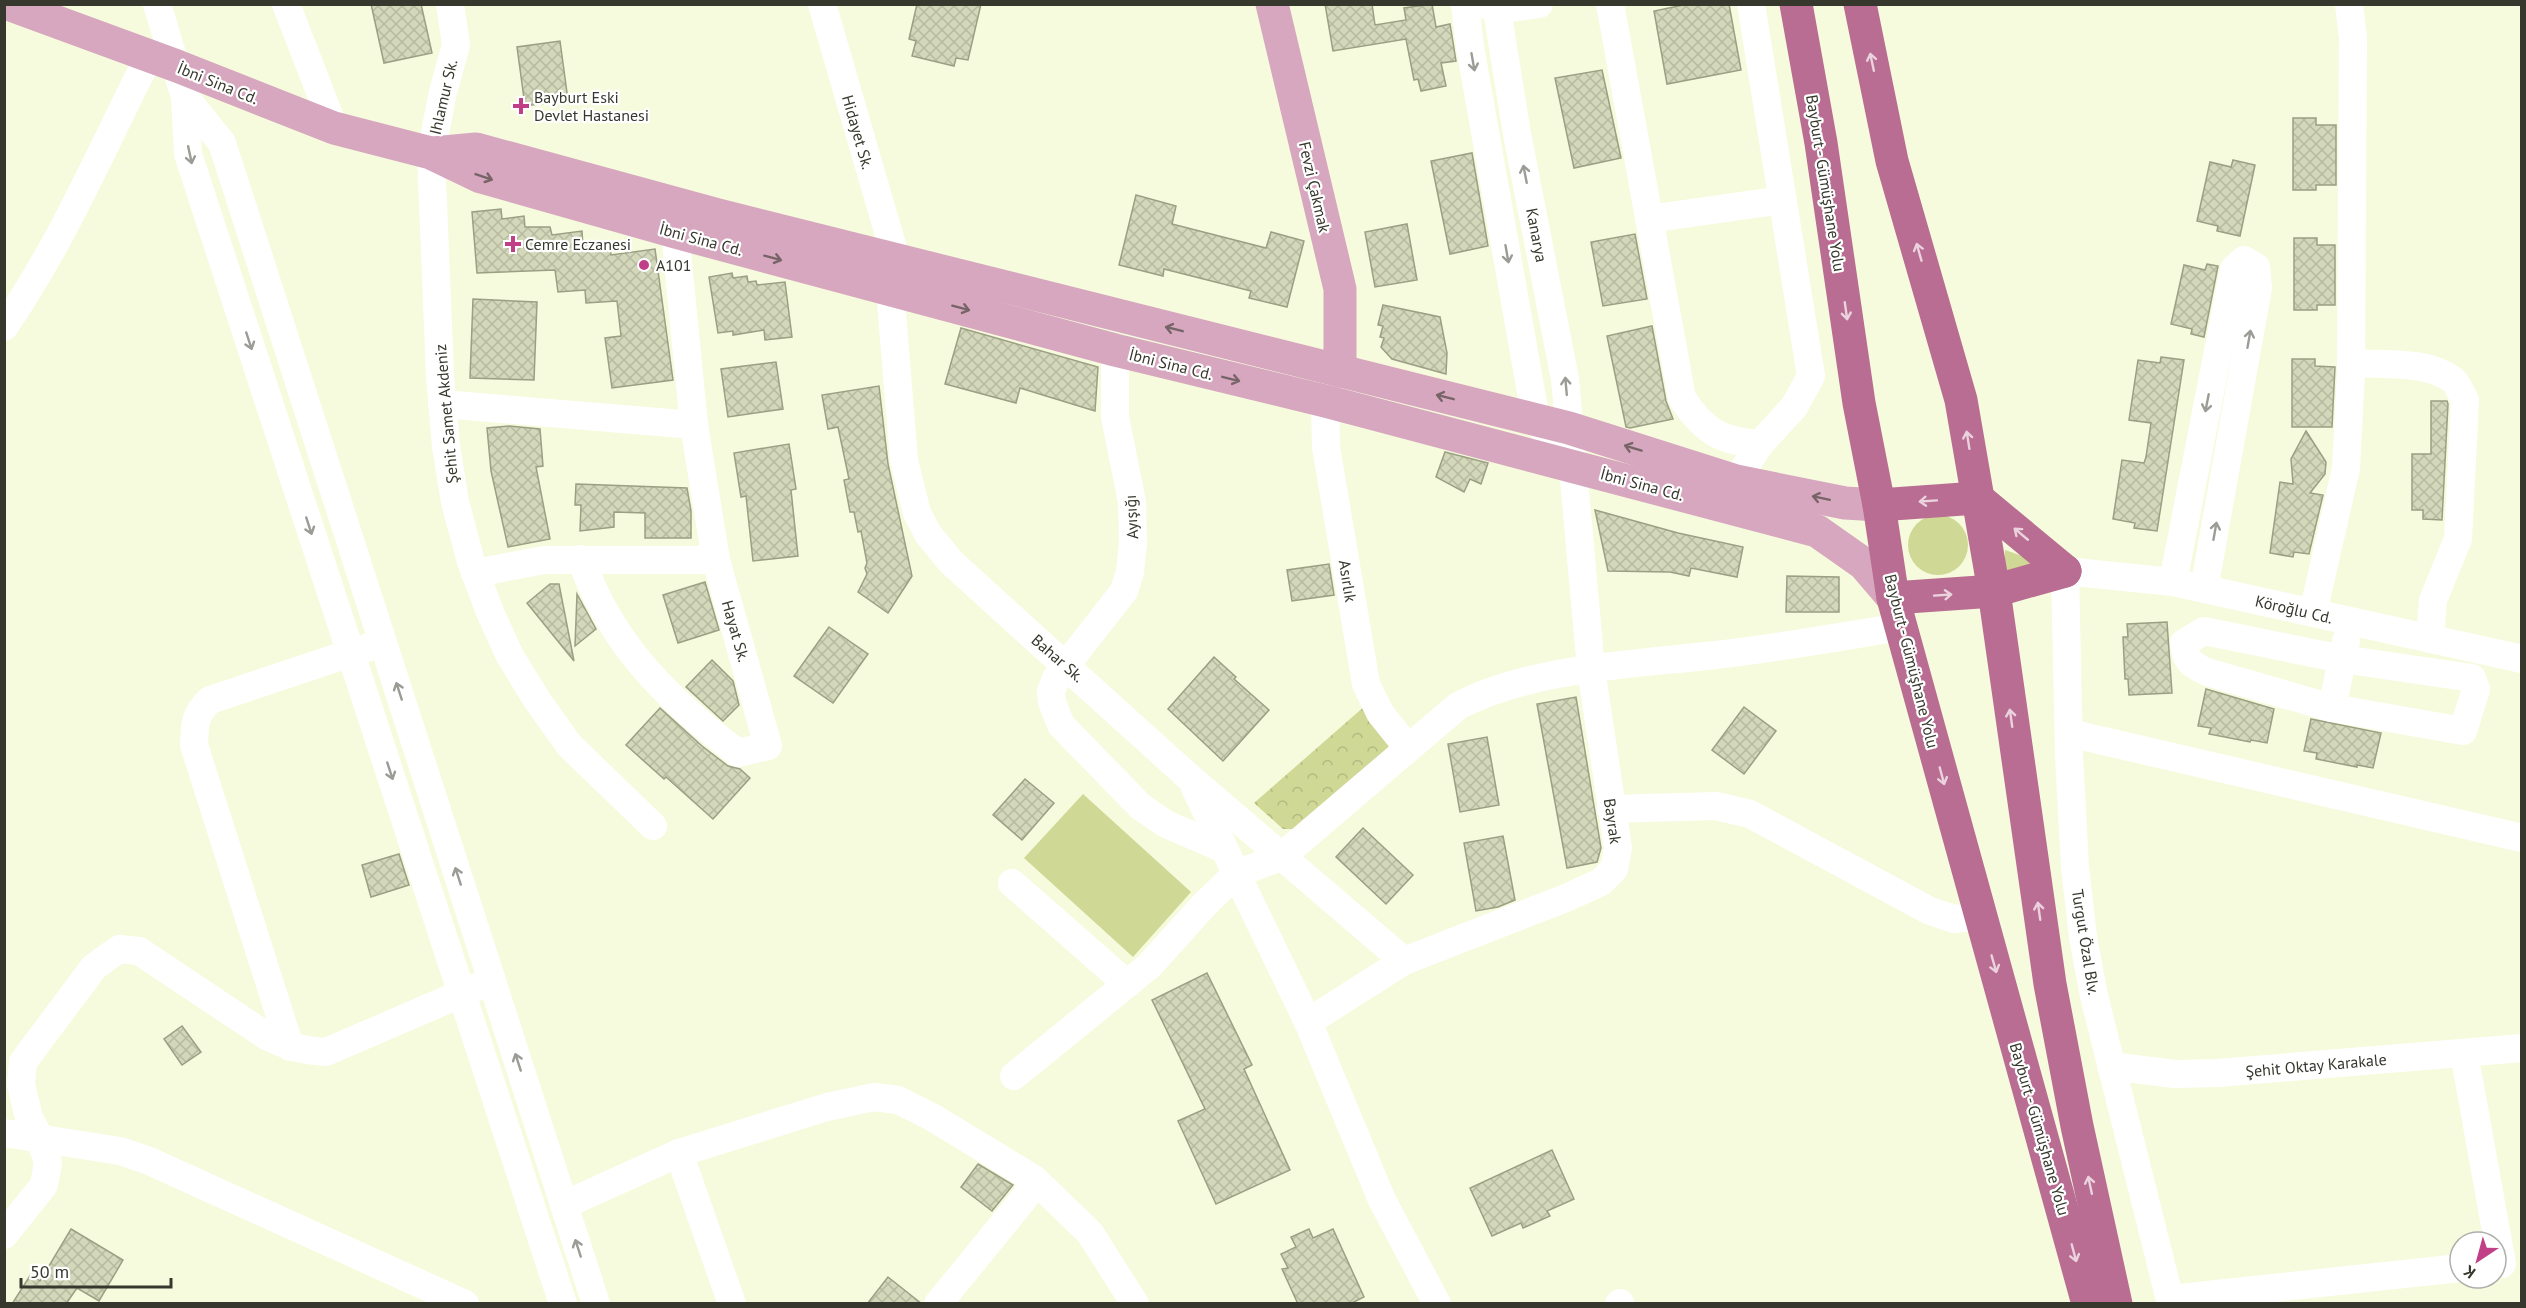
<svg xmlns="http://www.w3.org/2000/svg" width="2526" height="1308" font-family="'PT Sans',sans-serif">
	<defs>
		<pattern id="forest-crowns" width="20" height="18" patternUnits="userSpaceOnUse" patternTransform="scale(1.5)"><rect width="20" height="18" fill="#d0d895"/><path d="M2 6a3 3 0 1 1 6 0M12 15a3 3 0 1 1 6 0" fill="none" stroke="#b3ba81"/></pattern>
		<pattern id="building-cross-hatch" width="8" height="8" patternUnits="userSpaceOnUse" patternTransform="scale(1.5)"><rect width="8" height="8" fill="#d4d8ba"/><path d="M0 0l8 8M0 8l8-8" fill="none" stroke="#b7baa0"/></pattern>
	</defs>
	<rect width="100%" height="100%" fill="#f7fbdd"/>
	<g fill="#d0d895">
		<circle cx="1938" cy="545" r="30"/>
		<polygon points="2005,550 2049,565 2005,572"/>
		<polygon points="1083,794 1191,892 1133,957 1024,858"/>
	</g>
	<polygon fill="url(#forest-crowns)" points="1366,705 1389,744 1389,752 1293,829 1283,829 1254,803"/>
	<g fill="url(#building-cross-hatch)" stroke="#9b9f83" stroke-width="1.5">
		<polygon points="371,4 421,4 432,53 384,63"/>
		<polygon points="917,4 981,4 968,60 956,58 954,66 912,56 916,41 909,39"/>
		<polygon points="1325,4 1372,4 1375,25 1406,20 1404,8 1432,4 1436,27 1450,24 1452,36 1456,61 1441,63 1446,86 1421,91 1418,79 1414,80 1406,39 1333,51"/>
		<polygon points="1688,4 1729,4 1741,70 1667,84 1654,11"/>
		<polygon points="560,41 568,100 525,106 517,47"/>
		<polygon points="1602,70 1621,158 1574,168 1555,78"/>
		<polygon points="2293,118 2316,118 2316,125 2336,125 2336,185 2316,185 2316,190 2293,190"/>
		<polygon points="1472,153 1488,246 1450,254 1431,161"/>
		<polygon points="2233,160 2255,165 2240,236 2217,231 2218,226 2197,221 2210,162 2231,167"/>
		<polygon points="1136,195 1176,206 1172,224 1266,248 1271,232 1304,241 1287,307 1249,298 1251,291 1164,269 1163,276 1119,265"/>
		<polygon points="501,209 502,219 524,216 525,227 550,227 552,235 582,231 583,246 610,243 611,255 655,249 673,380 612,388 605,338 621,336 617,301 586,303 585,290 558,292 555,270 477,273 472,212"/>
		<polygon points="1407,224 1417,280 1375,287 1365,232"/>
		<polygon points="1635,234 1647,299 1603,306 1591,242"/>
		<polygon points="2294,238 2317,238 2317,245 2335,245 2335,305 2317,305 2317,310 2294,310"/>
		<polygon points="2207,264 2218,266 2204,337 2191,334 2192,329 2171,324 2184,265 2205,270"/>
		<polygon points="732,273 733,278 747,276 748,282 756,281 757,285 785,282 792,337 765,340 764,330 733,335 733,331 718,333 709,277"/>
		<polygon points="473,299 537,302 534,380 470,378"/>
		<polygon points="1383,305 1440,317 1447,353 1446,374 1392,359 1381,347 1384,338 1380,337 1383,326 1378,325"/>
		<polygon points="1652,326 1666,401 1673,419 1630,428 1626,427 1607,336"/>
		<polygon points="961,328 1098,367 1095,411 1020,388 1016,403 945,384"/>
		<polygon points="2161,357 2184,360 2157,531 2134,528 2135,523 2113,519 2122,460 2144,463 2146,457 2151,423 2129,420 2138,360 2160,363"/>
		<polygon points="2292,359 2315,359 2315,366 2335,367 2332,427 2292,427"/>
		<polygon points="776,362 783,409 728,417 721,369"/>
		<polygon points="879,386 888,464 912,576 888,613 858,592 867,574 865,568 867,563 861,531 858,532 854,512 850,512 844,480 849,479 838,427 828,429 822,395"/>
		<polygon points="2431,401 2447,401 2448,404 2442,520 2423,519 2423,510 2412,510 2412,454 2431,454"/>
		<polygon points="509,426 540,429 543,466 536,467 550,539 508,547 491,471 487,428"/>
		<polygon points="2306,431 2326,462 2325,474 2310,493 2323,495 2309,554 2294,552 2293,557 2270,553 2280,482 2293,484 2291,459"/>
		<polygon points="789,444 796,489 791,490 798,556 753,561 746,496 741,497 734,453"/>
		<polygon points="1445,452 1488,463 1481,484 1470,479 1464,492 1436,477"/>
		<polygon points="576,484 687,488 691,511 691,538 645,538 645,513 614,512 614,527 580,531 581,505 575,505"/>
		<polygon points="1595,510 1678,533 1743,547 1737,577 1691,568 1689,576 1670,572 1608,571"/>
		<polygon points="1329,564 1334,595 1292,601 1287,570"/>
		<polygon points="1787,576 1839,577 1839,612 1786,612"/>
		<polygon points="705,582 719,630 678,643 663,595"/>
		<polygon points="550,584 559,584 574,661 527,603"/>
		<polygon points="577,594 596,629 575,646"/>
		<polygon points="2167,622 2172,693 2129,695 2128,679 2125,679 2123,637 2128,637 2127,624"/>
		<polygon points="829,627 868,654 833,703 794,676"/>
		<polygon points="1214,657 1236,677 1234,679 1269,710 1223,761 1168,709"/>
		<polygon points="712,660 733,681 739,705 723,721 686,687"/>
		<polygon points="2206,689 2274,709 2267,743 2251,740 2250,742 2209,734 2211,728 2198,726"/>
		<polygon points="1576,697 1601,848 1597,862 1567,868 1537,704"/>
		<polygon points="1744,707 1776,731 1744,774 1712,750"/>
		<polygon points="660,708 702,746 728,766 740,769 750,778 713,819 666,777 664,779 626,745"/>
		<polygon points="2311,719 2381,733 2373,768 2357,765 2357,767 2316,759 2317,753 2304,751"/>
		<polygon points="1487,737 1499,805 1460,812 1448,744"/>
		<polygon points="1025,779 1054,803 1022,840 993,815"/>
		<polygon points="1363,828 1413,875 1386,904 1336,857"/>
		<polygon points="1503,836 1515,900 1498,907 1476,911 1464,843"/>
		<polygon points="399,854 409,885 371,897 362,865"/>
		<polygon points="1207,973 1252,1065 1244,1069 1290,1170 1216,1204 1178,1121 1205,1109 1152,1000"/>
		<polygon points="182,1026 201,1052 182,1065 164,1039"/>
		<polygon points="1552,1150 1574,1199 1547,1211 1550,1216 1523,1228 1521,1223 1492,1236 1470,1188"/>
		<polygon points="978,1164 1013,1185 992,1211 961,1187"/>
		<polygon points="71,1229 123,1260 99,1301 77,1288 66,1304 12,1304 31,1274 40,1281"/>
		<polygon points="1309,1229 1313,1238 1333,1229 1364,1297 1350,1304 1298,1304 1282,1269 1288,1268 1281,1254 1296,1247 1291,1237"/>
		<polygon points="888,1277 922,1304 867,1304"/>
	</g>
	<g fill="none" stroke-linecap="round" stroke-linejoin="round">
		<g stroke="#fff" stroke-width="28">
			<polyline points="157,4 185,97 188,154 563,1304"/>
			<polyline points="286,4 334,128"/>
			<polyline points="450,4 456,45 443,92 431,153 440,376 446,446 455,502 471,562 490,612 510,656 537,700 569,745 653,826"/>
			<polyline points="822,4 896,259 890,289 904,460 917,513 928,534 951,562 1018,623 1190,778 1404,961"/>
			<polyline points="1465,4 1470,47 1536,420 1548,436"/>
			<polyline points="1485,4 1497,10 1539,4"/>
			<path d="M1610 4 1682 398C1704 432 1721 441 1760 444"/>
			<polyline points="185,97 222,143 596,1304"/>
			<polyline points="1649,219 1783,200"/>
			<path d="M4 327C62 243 103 147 149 56"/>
			<polyline points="1115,350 1115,417 1132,502 1133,543 1130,572 1124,591 1056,678 1051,692 1052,702 1061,725 1141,807 1166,824 1224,849"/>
			<path d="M2351 363C2382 365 2427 360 2453 380 2458 384 2461 394 2465 400L2458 539 2433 600 2430 639"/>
			<polyline points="1325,401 1326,447 1366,684 1380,713 1408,748"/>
			<polyline points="442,404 694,425"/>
			<polyline points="1736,481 1760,444 1794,407 1811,376 1751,4"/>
			<path d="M581 559C610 643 669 701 738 753L768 746 716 560 694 425 675 232"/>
			<polyline points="475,573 544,560 716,560"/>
			<polyline points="2173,582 2234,269 2244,260 2256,267 2258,288 2204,589"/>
			<polyline points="2313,613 2346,468 2351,373 2353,38 2349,4"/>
			<path d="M2204 631 2342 659 2472 678 2476 689 2463 731 2332 708 2207 672C2192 665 2185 661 2184 643Z"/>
			<polyline points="2332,708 2346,641"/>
			<polyline points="2069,733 2522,838"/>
			<polyline points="1195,788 1308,1022 1382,1200 1437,1304"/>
			<polyline points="1611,809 1716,806 1750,814 1930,911 1954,919 1980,917"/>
			<polyline points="1012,883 1127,984"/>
			<polyline points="1308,1022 1404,961 1566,898 1601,882 1614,869 1618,848 1591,669 1565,379 1517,134 1496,4"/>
			<path d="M290 1047 194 745C195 724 194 715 210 700L369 647"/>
			<polyline points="2464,1053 2502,1264"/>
			<polyline points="2111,1066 2175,1074 2218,1073 2522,1048"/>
			<path d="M1014 1076 1149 966 1205 904 1236 874 1281 857 1458 706C1529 668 1637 664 1716 655 1778 648 1839 637 1901 627"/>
			<polyline points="4,1133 120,1151 147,1160 465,1304"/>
			<polyline points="679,1153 732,1304"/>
			<polyline points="564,1205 679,1153 827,1107 874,1097 898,1100 932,1117 1034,1179 1090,1233 1135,1304"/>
			<path d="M4 1235 44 1185 48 1163 40 1138 29 1118 21 1084 23 1062 94 967 119 949 139 951 268 1037C288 1046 304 1051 326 1052L479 986"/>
			<polyline points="2170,1299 2460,1268"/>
			<polyline points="938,1304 1026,1196 1034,1179"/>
			<polyline points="1619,1304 1620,1303"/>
			<polyline points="2171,1304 2094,996 2083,937 2075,867 2069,756 2065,571 2173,582 2522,659"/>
		</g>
		<g stroke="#d6a7be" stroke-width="33">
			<polyline points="8,4 177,66 334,128 431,153 481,177 675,232 1115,350 1325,401 1817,531 1864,564 1893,598"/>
			<polyline points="1272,4 1340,289 1340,371"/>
			<polyline points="433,153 476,149 718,215 1569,428 1736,481 1845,503 1879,505"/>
		</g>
		<g stroke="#ba6d92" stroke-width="33">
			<polyline points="1796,4 1821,143 1859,403 1879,505 1893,598 2088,1304"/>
			<polyline points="1860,4 1892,161 1961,400 1994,591 2050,984 2077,1126 2116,1304"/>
			<polyline points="1879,505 1977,498 2065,571"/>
			<polyline points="1893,598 1994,591 2065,571"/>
		</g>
	</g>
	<defs><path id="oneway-shaft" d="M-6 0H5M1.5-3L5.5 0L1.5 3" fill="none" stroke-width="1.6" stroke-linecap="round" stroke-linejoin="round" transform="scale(1.5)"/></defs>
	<g stroke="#9b9c96">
		<use href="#oneway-shaft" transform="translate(1473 62) rotate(80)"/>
		<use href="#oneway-shaft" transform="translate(190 155) rotate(78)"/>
		<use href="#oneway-shaft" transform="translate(1525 174) rotate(-101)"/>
		<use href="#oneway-shaft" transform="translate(1507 254) rotate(80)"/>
		<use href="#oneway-shaft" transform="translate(2249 339) rotate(-80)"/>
		<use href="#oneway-shaft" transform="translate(249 341) rotate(72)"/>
		<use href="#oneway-shaft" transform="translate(1566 386) rotate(-95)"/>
		<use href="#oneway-shaft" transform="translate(2207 403) rotate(101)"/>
		<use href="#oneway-shaft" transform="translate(309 526) rotate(72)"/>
		<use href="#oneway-shaft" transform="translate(2215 531) rotate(-80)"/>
		<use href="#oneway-shaft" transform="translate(399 691) rotate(-108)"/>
		<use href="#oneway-shaft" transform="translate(390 771) rotate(72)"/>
		<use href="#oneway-shaft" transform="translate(458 876) rotate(-108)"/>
		<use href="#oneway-shaft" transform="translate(518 1062) rotate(-108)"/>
		<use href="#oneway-shaft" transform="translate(578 1248) rotate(-108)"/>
	</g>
	<g stroke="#ead3de">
		<use href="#oneway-shaft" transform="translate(1872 62) rotate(-102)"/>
		<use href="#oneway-shaft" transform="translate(1919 252) rotate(-106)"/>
		<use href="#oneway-shaft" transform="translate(1846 311) rotate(82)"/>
		<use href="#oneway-shaft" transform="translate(1968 440) rotate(-99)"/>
		<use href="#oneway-shaft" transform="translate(1928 501) rotate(176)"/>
		<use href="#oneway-shaft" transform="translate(2021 534) rotate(-140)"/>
		<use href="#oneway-shaft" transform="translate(1943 595) rotate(-4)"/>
		<use href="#oneway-shaft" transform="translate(2011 718) rotate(-98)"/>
		<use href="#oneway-shaft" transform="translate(1942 776) rotate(75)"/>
		<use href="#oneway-shaft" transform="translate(2039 911) rotate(-98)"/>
		<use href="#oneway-shaft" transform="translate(1994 964) rotate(74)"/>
		<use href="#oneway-shaft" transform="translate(2090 1185) rotate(-102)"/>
		<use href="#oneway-shaft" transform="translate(2074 1253) rotate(75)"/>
	</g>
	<g stroke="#776467">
		<use href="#oneway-shaft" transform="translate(484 177) rotate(19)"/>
		<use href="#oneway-shaft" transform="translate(773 258) rotate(15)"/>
		<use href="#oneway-shaft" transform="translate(961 308) rotate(15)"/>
		<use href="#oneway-shaft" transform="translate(1174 329) rotate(-166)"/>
		<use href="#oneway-shaft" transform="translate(1231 379) rotate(14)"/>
		<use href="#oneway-shaft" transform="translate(1445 397) rotate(-166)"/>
		<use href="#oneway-shaft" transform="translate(1633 448) rotate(-163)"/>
		<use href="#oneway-shaft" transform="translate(1821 498) rotate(-168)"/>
	</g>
	<g fill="#c13f86" stroke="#fff" stroke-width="2">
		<path d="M518 97h6v6h6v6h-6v6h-6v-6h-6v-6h6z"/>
		<path d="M510 235h6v6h6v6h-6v6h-6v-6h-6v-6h6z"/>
		<circle cx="644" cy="265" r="6"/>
	</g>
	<g text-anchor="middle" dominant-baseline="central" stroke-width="4.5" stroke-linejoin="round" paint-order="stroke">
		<g font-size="16" fill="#37382d" stroke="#fff">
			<text transform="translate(218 83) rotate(22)">İbni Sina Cd.</text>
			<text transform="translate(443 97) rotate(-77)">Ihlamur Sk.</text>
			<text transform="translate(858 132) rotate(74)">Hidayet Sk.</text>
			<text transform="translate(1826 183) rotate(81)">Bayburt - Gümüşhane Yolu</text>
			<text transform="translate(1315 187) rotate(77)">Fevzi Çakmak</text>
			<text transform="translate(1537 235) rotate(79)">Kanarya</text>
			<text transform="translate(701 239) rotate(15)">İbni Sina Cd.</text>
			<text transform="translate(1171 364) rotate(14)">İbni Sina Cd.</text>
			<text transform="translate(446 414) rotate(-95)">Şehit Samet Akdeniz</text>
			<text transform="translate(1642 484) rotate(15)">İbni Sina Cd.</text>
			<text transform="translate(1131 517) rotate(-93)">Ayışığı</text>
			<text transform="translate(1348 581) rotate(81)">Asırlık</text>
			<text transform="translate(2294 609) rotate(13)">Köroğlu Cd.</text>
			<text transform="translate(736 631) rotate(74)">Hayat Sk.</text>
			<text transform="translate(1058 658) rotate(41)">Bahar Sk.</text>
			<text transform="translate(1912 661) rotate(76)">Bayburt - Gümüşhane Yolu</text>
			<text transform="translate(1613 821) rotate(82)">Bayrak</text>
			<text transform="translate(2086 942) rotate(81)">Turgut Özal Blv.</text>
			<text transform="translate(2316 1065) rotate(-5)">Şehit Oktay Karakale</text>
			<text transform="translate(2040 1129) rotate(74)">Bayburt - Gümüşhane Yolu</text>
		</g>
		<g font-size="16" fill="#37382d" stroke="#fff" text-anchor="start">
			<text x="534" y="97">Bayburt Eski<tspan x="534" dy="18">Devlet Hastanesi</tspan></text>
			<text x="525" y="244">Cemre Eczanesi</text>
			<text x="656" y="265">A101</text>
		</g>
	</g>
	<rect width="2526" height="1308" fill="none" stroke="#37382d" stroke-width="12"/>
	<g transform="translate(2478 1260) rotate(216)"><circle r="28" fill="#ffffff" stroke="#afafab" stroke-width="1.5"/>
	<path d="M0-4.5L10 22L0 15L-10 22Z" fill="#c13f86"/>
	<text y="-9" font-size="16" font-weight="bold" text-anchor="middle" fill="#37382d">K</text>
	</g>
	<path d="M21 1278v9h150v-9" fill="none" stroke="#37382d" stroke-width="3"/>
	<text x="30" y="1278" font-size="18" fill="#37382d" stroke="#ffffff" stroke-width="4.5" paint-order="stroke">50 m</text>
</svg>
